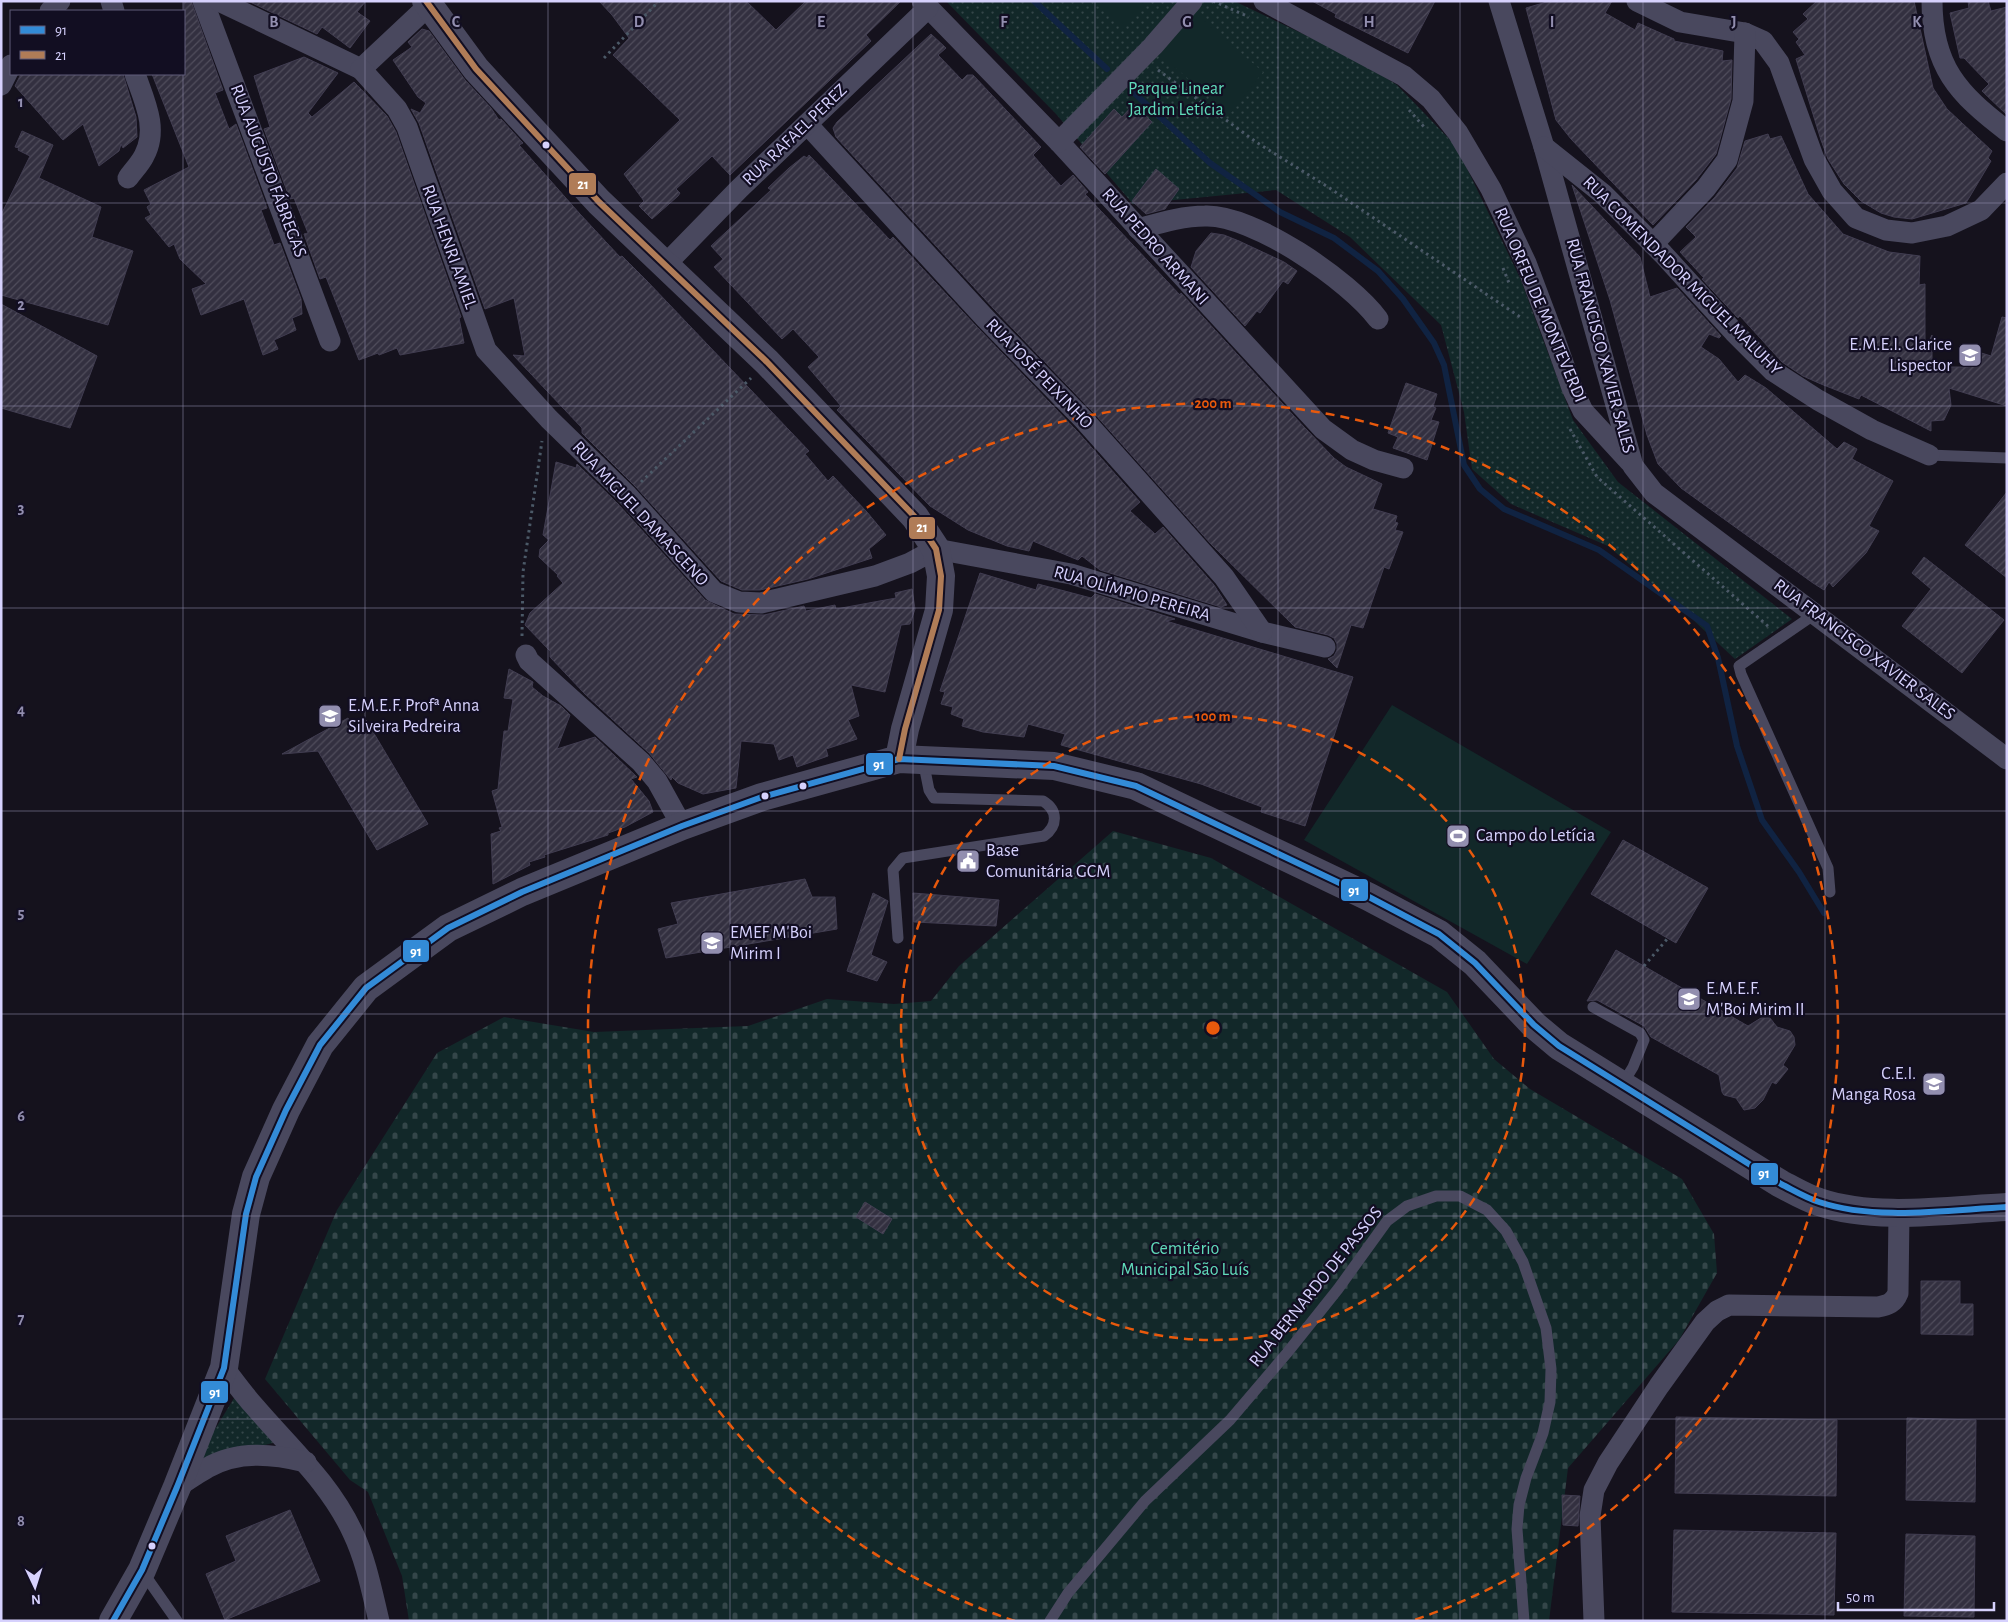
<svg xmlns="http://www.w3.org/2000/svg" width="2008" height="1622" font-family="'Alegreya Sans',sans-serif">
	<defs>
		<pattern id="grass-dots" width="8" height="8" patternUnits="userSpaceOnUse" patternTransform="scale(1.25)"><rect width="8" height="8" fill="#122829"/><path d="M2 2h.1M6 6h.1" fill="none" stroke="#344649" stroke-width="1.8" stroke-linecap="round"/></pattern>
		<pattern id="cemetery-stones" width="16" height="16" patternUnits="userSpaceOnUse" patternTransform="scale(1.25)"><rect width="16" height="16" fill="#122829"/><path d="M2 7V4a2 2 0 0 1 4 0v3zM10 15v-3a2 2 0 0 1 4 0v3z" fill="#344649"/></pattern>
		<pattern id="building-hatch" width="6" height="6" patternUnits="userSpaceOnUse" patternTransform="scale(1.25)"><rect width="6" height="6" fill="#333040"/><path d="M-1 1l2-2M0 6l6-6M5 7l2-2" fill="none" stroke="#504d5c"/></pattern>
	</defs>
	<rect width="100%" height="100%" fill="#15121d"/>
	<g fill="url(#grass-dots)">
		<polygon points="946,1 1234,1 1358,60 1397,85 1456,146 1520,278 1573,420 1618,482 1792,619 1735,659 1676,604 1608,546 1511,504 1472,469 1464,412 1441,325 1350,237 1276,190 1133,204 1056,114"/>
		<polygon points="239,1390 273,1443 195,1462"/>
	</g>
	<polygon fill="url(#cemetery-stones)" points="1113,831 1211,858 1447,992 1494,1059 1530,1089 1682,1179 1714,1234 1717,1273 1679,1340 1568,1468 1549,1621 409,1621 402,1576 368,1492 350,1480 265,1379 337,1210 437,1053 504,1017 594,1032 748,1026 827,999 894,1004 931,1001 959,966"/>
	<g fill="#122829">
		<polygon points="1093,1 1150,1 1123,29"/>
		<polygon points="1197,15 1263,72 1229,115 1158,52"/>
		<polygon points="1392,705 1611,832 1527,964 1304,840"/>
	</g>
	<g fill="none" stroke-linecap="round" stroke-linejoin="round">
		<g stroke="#102342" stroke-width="6">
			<polyline points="1034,1 1107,69"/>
			<polyline points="1133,92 1210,163 1280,212 1334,238 1378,271 1403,299 1434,343 1444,365 1464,465 1480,489 1504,509 1599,550 1707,626 1718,658 1737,746 1762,820 1799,872 1824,913"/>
		</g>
	</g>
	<g fill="url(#building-hatch)" stroke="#413d51">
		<polygon points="184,1 191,1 223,90 215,93 229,129 236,124 267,208 261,210 274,245 280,243 301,299 302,314 292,318 296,330 274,340 278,349 263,355 244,299 201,315 192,289 206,284 180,259 174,244 169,247 145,218 151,215 147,207 151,204 144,190 189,167 152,74 184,74"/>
		<polygon points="248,1 366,1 357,12 370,21 350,48 322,27 317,34"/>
		<polygon points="599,1 746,1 776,30 806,1 901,1 866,35 871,41 730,175 712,156 676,189 680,193 678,196 652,219 639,206 644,201 624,174 680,120 613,55 629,38 612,15"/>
		<polygon points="1312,1 1435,1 1408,53 1335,17 1336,14"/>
		<polygon points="1550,1 1612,1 1605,13 1635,30 1638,23 1674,39 1674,41 1723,51 1722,61 1732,60 1731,99 1716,154 1696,180 1653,225 1571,139 1556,120 1526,8"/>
		<polygon points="1817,1 1914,1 1933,88 1947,109 1992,151 1988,158 1991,161 1966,203 1912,219 1894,217 1881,213 1861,201 1844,184 1828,159 1821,140 1796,59 1805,55 1796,42 1799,39 1793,32 1808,19 1803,14"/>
		<polygon points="1968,1 1988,1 1991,11 2007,7 2007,115 1982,91 1989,84 1964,58 1960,58 1950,13 1969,8"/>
		<polygon points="422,29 429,31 465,80 491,108 499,120 501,119 521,141 523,143 519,145 580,214 620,257 622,256 647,281 809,451 805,454 828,481 833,476 867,512 886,535 869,549 872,558 808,579 760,590 742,590 721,581 636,487 582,433 582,428 513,355 525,356 514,298 485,309 419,123 411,109 420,113 426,103 418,97 393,60 412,47 408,42"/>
		<polygon points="931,34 946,48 938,55 962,80 967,75 973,75 1041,147 1033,155 1048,172 1061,186 1073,175 1088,192 1085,194 1180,295 1181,293 1304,427 1334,458 1346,467 1382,484 1373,509 1397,516 1395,522 1398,523 1395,530 1403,532 1389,569 1384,567 1363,628 1351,625 1337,668 1328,659 1334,656 1337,650 1337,644 1334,638 1328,635 1295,627 1211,544 1094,413 994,309 836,137 833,128 837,122"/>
		<polygon points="304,57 338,73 308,113 312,117 354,82 387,116 396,132 461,317 459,318 464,343 400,355 397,348 379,355 378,353 359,360 326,277 320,279 304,234 308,233 294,198 290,199 264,129 270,127 254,76"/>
		<polygon points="21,74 123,74 136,117 137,137 123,148 121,144 119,151 99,166 83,124 63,140 15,86"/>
		<polygon points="1134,104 1152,122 1105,174 1080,147 1114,109 1122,117"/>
		<polygon points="22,131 53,145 39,178 101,207 92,237 133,251 108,325 1,295 1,215 30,156 18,150 19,148 15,147"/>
		<polygon points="1768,134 1770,139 1781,136 1808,194 1843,234 1889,252 1920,256 1919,285 1925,284 1925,350 1932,335 1932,367 1968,367 1975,351 1991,356 2002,317 2007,318 2007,406 1949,388 1951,405 1944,420 1931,421 1931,431 1861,395 1859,399 1821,384 1803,376 1782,362 1740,316 1738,318 1702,279 1704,278 1680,252 1696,237 1686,227 1715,197 1737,168 1745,141"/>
		<polygon points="809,155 890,240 893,237 976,326 1076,430 1140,502 1130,511 1155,534 1163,527 1214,585 1227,605 1221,607 1100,570 1082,556 1078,560 1033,541 1029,551 1007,546 968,530 930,506 837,410 841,406 808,367 819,357 793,329 782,339 714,267 723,259 711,246 771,190 768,188 789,168 804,156 807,158"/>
		<polygon points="1156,169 1179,189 1165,209 1146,214 1132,201"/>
		<polygon points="1572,185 1640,257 1650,297 1677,288 1721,336 1719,338 1709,334 1701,347 1719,359 1738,382 1745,375 1766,388 1837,449 1844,442 1857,449 1852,459 1893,481 1869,526 1879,531 1866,553 1833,587 1829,582 1824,590 1813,583 1681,488 1658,464 1647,435 1610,300"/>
		<polygon points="1211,233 1224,235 1239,241 1284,262 1297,271 1288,284 1283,281 1260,313 1257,311 1245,326 1191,267 1196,251"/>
		<polygon points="1,304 97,356 70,428 1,408"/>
		<polygon points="1406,383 1437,394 1433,407 1436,408 1431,420 1439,422 1427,460 1393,448 1398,437 1388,433"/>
		<polygon points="556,462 576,468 577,464 618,504 705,600 734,614 764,615 804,606 806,611 835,605 836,609 896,598 895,593 912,589 915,609 910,624 901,625 885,692 851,685 859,716 848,720 857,739 826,749 828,756 797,767 793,755 779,760 774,744 741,741 736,788 703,794 678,783 672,777 671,780 649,753 585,694 550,657 550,651 525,625 530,613 563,583 557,576 558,575 539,557 540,549 549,540 543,535"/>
		<polygon points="2007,492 2007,578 1965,545"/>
		<polygon points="1924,557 2004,620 1962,673 1902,626 1931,589 1912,573"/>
		<polygon points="980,573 1036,590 1038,584 1091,598 1095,594 1175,619 1166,621 1353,677 1305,826 1261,812 1262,807 1201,784 1061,745 1065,734 1028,724 1024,737 983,732 962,726 964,719 951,714 953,707 941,704 945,692 940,691"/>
		<polygon points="509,669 533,682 532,687 543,696 561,706 570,715 557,749 595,737 637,777 631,779 649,801 653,812 625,827 608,833 608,835 544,855 545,857 529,862 530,865 493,884 491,834 501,831 499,828 502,827 492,791 498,789 504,731 508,731 513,699 504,698"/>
		<polygon points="348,718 352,728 366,720 428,824 377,850 318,751 282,754"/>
		<polygon points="1623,840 1708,888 1676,943 1591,894"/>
		<polygon points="805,879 812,897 835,897 837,929 666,958 658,929 678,924 671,903"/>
		<polygon points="873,893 888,901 871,955 887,962 877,981 847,971"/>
		<polygon points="913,893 999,900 996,926 914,922"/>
		<polygon points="1616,950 1748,1026 1761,1018 1770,1018 1777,1027 1790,1031 1794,1037 1795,1045 1783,1065 1788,1069 1776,1084 1772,1082 1763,1100 1755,1108 1744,1110 1736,1098 1724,1095 1722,1092 1719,1075 1651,1037 1644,1026 1597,1000 1587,1001"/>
		<polygon points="865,1202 892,1219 883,1234 856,1217"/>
		<polygon points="1921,1281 1960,1281 1960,1304 1973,1304 1973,1335 1921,1334"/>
		<polygon points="1676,1417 1837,1420 1836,1496 1675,1493"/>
		<polygon points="1907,1418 1976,1420 1975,1502 1906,1500"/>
		<polygon points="1562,1495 1580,1496 1578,1526 1563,1525"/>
		<polygon points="290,1510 320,1581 225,1620 206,1574 236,1561 226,1536"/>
		<polygon points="1674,1530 1836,1533 1834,1615 1672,1612"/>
		<polygon points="1906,1534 1975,1536 1974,1617 1904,1616"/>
	</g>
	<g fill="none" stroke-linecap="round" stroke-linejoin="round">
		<g stroke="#4b5967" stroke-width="3" stroke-dasharray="2.5 4" stroke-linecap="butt">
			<polyline points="1213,1 1249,17"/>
			<polyline points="604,58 659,1"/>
			<polyline points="1158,70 1256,142 1328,187 1523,319"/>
			<polyline points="1409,110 1425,128"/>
			<polyline points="1503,268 1509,283"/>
			<polyline points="1570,429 1597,477 1769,627"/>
			<polyline points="641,482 751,378"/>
			<polyline points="522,636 523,572 542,441"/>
			<polyline points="1644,966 1668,938"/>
		</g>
		<g stroke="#49485e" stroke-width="11">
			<polyline points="1929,455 2007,458"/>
			<polyline points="1815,614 1739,666 1741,674 1828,868 1830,892"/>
			<path d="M898 938 893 870 903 858 1044 836C1058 826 1058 810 1043 801L934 798 929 790 923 760"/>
			<polyline points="1593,1007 1640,1033 1644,1040 1633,1067 1622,1085"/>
			<polyline points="142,1571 177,1621"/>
			<polyline points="1050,1621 1068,1593 1145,1501 1230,1420 1287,1353 1338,1289 1387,1221 1407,1206 1436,1196 1460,1196 1487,1210 1506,1231 1523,1262 1546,1328 1551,1369 1550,1402 1543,1433 1526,1478 1519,1505 1517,1529 1524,1621"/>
		</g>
		<g stroke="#49485e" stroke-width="21">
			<polyline points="111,1 114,11"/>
			<polyline points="203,1 330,341"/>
			<polyline points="219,1 361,69 428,6"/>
			<polyline points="922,1 1059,142 1323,429 1352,450 1374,460 1403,468"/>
			<polyline points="1264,1 1404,76 1431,99 1458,133 1491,189 1526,263 1555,340 1572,388 1583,411 1630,462"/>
			<polyline points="1499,1 1544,147 1633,466 1654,493 2007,759"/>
			<polyline points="1637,1 1680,22 1745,33 1763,41 1779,63 1814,159 1832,191 1856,218 1886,230 1912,233 1947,226 1981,210 2007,183"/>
			<path d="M1932 1C1932 66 1958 94 2007 131"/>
			<polyline points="50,11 60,1"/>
			<polyline points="361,69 397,109 407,127 486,350 549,419 627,495 714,592 739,602 761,603 875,576 910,563 936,549 1071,574 1262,632 1325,647"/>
			<polyline points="1,85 11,65"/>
			<polyline points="807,124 985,318 1085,421 1224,577 1262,632"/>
			<polyline points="1059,142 1153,46 1192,1"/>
			<polyline points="1544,147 1603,194 1663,254 1734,332 1773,371 1818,400 1872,430 1929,455"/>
			<path d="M128 178C133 171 140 164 144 156 159 129 144 100 135 74"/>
			<path d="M1138 229C1160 223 1183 216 1205 216 1253 214 1350 281 1378 319"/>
			<polyline points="1653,244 1706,188 1727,160 1743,101 1745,33"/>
			<polyline points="665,265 739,189 928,8"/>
			<polyline points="526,655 529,661 641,762 657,781 682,826"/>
			<path d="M224 1368C234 1381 244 1395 255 1407 290 1448 330 1483 353 1533 366 1560 372 1592 379 1621"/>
			<path d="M177 1487C187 1481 196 1474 207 1468 238 1450 273 1454 306 1462"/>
			<path d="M1594 1621 1590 1516 1594 1490 1608 1463 1659 1386 1705 1322 1717 1311 1729 1305 1878 1307C1888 1305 1894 1303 1898 1293L1899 1213"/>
		</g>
		<g stroke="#49485e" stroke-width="28">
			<polyline points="426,1 476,69 599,202 767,362 915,517 936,549 941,576 939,610 905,729 899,759"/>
			<path d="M113 1621 142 1570 177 1487 224 1368 246 1214 256 1177 286 1110 320 1045 366 988 448 928 522 892 682 826 762 797 899 759 1054 766 1136 786 1369 897 1439 934 1475 963 1534 1025 1559 1046 1781 1184C1793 1190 1806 1198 1819 1202 1876 1221 1947 1210 2007 1207"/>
		</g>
		<g stroke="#120e22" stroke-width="10">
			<path id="bus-1" d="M113 1621 142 1570 177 1487 224 1368 246 1214 256 1177 286 1110 320 1045 366 988 448 928 522 892 682 826 762 797 899 759 1054 766 1136 786 1369 897 1439 934 1475 963 1534 1025 1559 1046 1781 1184C1793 1190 1806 1198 1819 1202 1876 1221 1947 1210 2007 1207"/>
		</g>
		<g stroke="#120e22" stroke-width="10">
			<polyline id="bus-2" points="426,1 476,69 599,202 767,362 915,517 936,549 941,576 939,610 905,729 899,759"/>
		</g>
		<use href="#bus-1" stroke="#338bd7" stroke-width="6"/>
		<use href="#bus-2" stroke="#b07c57" stroke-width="6"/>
	</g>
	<path fill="none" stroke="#928eaf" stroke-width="1" stroke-opacity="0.55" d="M183 1V11M365 1V1621M548 1V1621M730 1V1621M913 1V1621M1095 1V1621M1278 1V1621M1460 1V1621M1643 1V1621M1825 1V1621M183 74V1621M1 203H2007M1 406H2007M1 608H2007M1 811H2007M1 1014H2007M1 1216H2007M1 1419H2007"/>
	<g fill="none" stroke="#e8590c" stroke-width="2.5" stroke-dasharray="9 6">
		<circle cx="1213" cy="1028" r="312"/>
		<path d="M1015 1621A625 625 0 1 1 1411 1621"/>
	</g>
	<defs>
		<g id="school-square" transform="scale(1.25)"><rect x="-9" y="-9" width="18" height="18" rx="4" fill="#928eaf" stroke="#120e22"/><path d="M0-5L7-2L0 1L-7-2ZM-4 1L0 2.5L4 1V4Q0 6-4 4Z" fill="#fff"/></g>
		<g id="stadium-square" transform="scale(1.25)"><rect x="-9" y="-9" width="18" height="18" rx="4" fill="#928eaf" stroke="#120e22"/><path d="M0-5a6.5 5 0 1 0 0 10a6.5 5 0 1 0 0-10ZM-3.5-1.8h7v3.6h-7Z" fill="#fff"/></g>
		<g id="civic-square" transform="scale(1.25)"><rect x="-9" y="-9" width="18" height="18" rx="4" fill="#928eaf" stroke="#120e22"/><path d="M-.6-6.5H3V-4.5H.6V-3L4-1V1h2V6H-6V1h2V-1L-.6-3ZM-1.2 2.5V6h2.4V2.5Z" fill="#fff"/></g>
	</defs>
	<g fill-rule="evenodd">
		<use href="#school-square" x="1970" y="355"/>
		<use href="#school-square" x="330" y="716"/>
		<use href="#stadium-square" x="1458" y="836"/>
		<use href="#civic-square" x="968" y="861"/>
		<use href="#school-square" x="712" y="943"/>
		<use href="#school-square" x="1689" y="999"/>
		<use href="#school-square" x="1934" y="1084"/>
	</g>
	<g fill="#d6d1fd" stroke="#120e22" stroke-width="2">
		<circle cx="546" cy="145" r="4.5"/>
		<circle cx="803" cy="786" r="4.5"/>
		<circle cx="765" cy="796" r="4.5"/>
		<circle cx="152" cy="1546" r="4.5"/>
	</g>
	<g text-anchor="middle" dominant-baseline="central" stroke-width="4.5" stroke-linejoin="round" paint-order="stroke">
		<g font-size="18" fill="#60dbba" stroke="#120e22">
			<text x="1176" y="89">Parque Linear<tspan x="1176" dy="21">Jardim Letícia</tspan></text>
			<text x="1185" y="1249">Cemitério<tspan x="1185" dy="21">Municipal São Luís</tspan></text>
		</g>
		<g font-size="18" fill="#d6d1fd" stroke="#120e22">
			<text transform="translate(795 135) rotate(-44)">RUA RAFAEL PEREZ</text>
			<text transform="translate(268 171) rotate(69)">RUA AUGUSTO FÁBREGAS</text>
			<text transform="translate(449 247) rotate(70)">RUA HENRI AMIEL</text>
			<text transform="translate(1155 247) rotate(48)">RUA PEDRO ARMANI</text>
			<text transform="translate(1682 276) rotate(45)">RUA COMENDADOR MIGUEL MALUHY</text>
			<text transform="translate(1540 305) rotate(67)">RUA ORFEU DE MONTEVERDI</text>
			<text transform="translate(1600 346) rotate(75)">RUA FRANCISCO XAVIER SALES</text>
			<text transform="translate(1039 374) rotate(46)">RUA JOSÉ PEIXINHO</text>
			<text transform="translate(640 514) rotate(47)">RUA MIGUEL DAMASCENO</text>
			<text transform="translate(1132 594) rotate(16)">RUA OLÍMPIO PEREIRA</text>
			<text transform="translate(1864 650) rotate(37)">RUA FRANCISCO XAVIER SALES</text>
			<text transform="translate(1316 1287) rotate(-51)">RUA BERNARDO DE PASSOS</text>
		</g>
		<g font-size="18" fill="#d6d1fd" stroke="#120e22" text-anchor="start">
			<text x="1952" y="345" text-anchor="end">E.M.E.I. Clarice<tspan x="1952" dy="21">Lispector</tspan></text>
			<text x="348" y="706">E.M.E.F. Profª Anna<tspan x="348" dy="21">Silveira Pedreira</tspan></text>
			<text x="1476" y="836">Campo do Letícia</text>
			<text x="986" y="851">Base<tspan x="986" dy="21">Comunitária GCM</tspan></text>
			<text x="730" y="933">EMEF M'Boi<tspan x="730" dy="21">Mirim I</tspan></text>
			<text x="1706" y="989">E.M.E.F.<tspan x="1706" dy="21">M'Boi Mirim II</tspan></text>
			<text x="1916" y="1074" text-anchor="end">C.E.I.<tspan x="1916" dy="21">Manga Rosa</tspan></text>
		</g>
	</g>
	<g font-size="16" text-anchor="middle" font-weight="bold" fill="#928eaf" stroke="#120e22" stroke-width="4.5" stroke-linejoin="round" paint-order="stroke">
		<text x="274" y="27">B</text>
		<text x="456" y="27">C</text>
		<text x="639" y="27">D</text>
		<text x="821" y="27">E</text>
		<text x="1004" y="27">F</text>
		<text x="1187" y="27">G</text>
		<text x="1369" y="27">H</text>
		<text x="1552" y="27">I</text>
		<text x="1734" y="27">J</text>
		<text x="1917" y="27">K</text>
		<text x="21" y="107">1</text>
		<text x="21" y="310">2</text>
		<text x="21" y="513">3</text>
		<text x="21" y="715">4</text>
		<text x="21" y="918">5</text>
		<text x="21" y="1121">6</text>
		<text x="21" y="1324">7</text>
		<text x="21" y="1526">8</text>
	</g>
	<circle cx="1213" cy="1028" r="8" fill="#e8590c" stroke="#120e22" stroke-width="2.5"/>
	<g font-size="15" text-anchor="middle" font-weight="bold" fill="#e8590c" stroke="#120e22" stroke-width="4.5" stroke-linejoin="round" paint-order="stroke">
		<text x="1213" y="408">200 m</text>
		<text x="1213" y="721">100 m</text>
	</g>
	<g stroke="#120e22" stroke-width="2">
		<rect x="568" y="172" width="29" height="24" rx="5" fill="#b07c57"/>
		<rect x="908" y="516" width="28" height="24" rx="5" fill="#b07c57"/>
		<rect x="865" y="752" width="29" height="24" rx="5" fill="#338bd7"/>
		<rect x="1340" y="878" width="29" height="24" rx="5" fill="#338bd7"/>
		<rect x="402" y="939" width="28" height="24" rx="5" fill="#338bd7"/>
		<rect x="1750" y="1162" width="29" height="24" rx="5" fill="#338bd7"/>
		<rect x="200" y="1380" width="29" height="24" rx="5" fill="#338bd7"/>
	</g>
	<g font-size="14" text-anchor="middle" font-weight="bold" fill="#fff">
		<text x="583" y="189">21</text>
		<text x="922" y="532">21</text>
		<text x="879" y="769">91</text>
		<text x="1354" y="895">91</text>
		<text x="416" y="956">91</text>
		<text x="1764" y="1178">91</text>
		<text x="215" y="1397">91</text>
	</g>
	<rect width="2008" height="1622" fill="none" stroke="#d6d1fd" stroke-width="5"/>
	<rect x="10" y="10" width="175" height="65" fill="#120e22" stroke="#605c7a"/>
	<rect x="20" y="26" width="25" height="8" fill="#338bd7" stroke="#605c7a"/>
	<text x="55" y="35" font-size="15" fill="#d6d1fd">91</text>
	<rect x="20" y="51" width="25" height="8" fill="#b07c57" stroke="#605c7a"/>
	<text x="55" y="60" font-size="15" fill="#d6d1fd">21</text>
	<g transform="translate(35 1587) rotate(176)" stroke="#120e22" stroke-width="4" paint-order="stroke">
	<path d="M0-4L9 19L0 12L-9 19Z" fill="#d6d1fd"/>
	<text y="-8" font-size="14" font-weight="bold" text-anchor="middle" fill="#d6d1fd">N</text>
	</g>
	<path d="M1838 1602v8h156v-8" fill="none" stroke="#d6d1fd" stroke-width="2.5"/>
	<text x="1846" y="1602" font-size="15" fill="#d6d1fd" stroke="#120e22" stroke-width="4" paint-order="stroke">50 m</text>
</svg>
